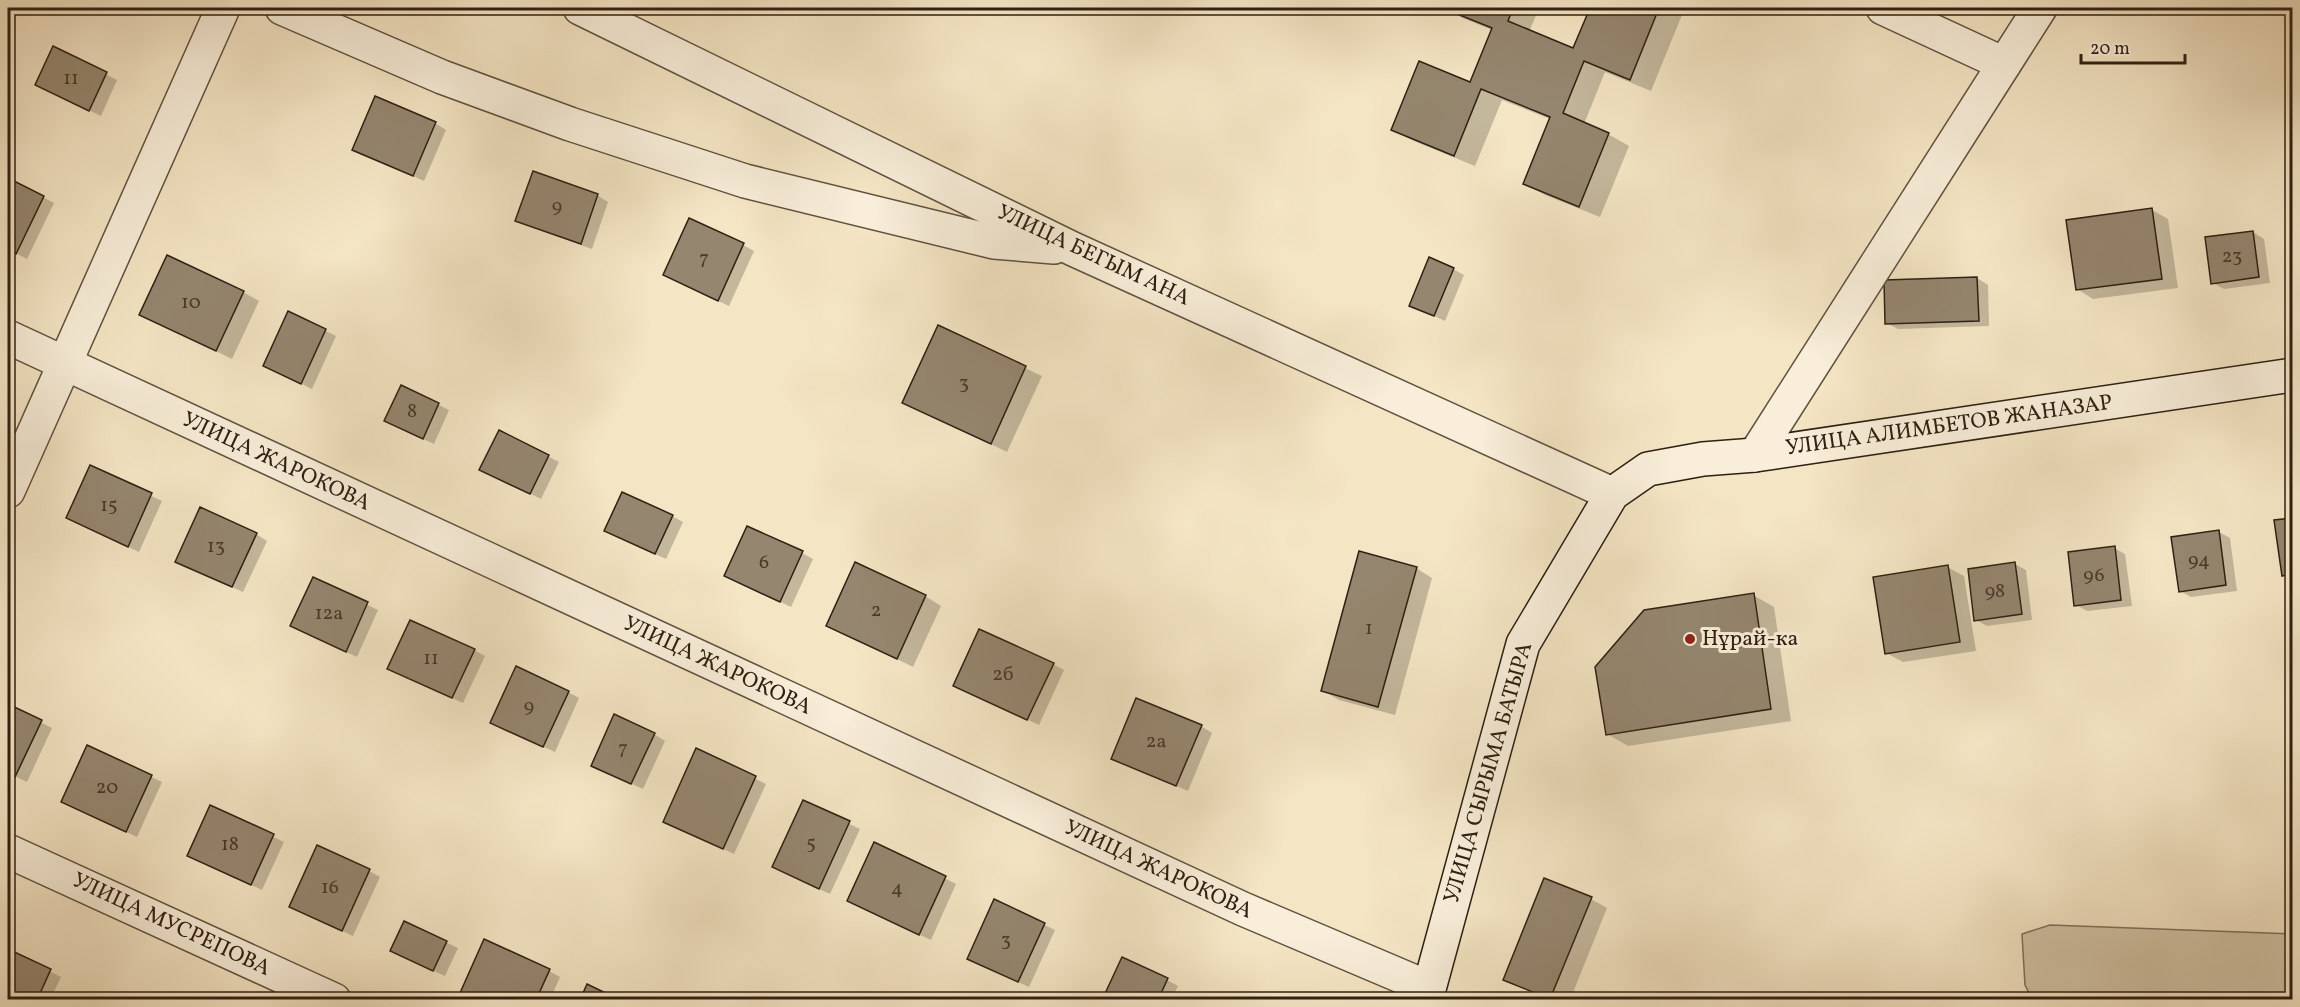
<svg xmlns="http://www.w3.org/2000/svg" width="2300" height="1007" font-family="Vollkorn,serif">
	<rect width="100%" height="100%" fill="#f4e5c4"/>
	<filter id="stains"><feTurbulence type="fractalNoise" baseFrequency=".00333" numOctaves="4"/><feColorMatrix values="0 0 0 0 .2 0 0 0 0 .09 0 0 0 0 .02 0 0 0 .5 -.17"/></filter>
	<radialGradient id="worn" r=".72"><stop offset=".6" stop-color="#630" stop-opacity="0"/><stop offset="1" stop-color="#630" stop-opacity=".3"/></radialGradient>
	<polygon fill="#d2c4a6" stroke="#80725c" stroke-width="1.5" points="2050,925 2292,934 2292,999 2032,999 2025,985 2022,934"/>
	<g fill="#0003">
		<polygon points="1444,8 1539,8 1529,32 1574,50 1591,8 1669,8 1682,15 1651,91 1605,72 1584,124 1608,134 1629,146 1600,217 1545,195 1525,183 1550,119 1502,100 1475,166 1414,141 1393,129 1471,84 1492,30 1463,18"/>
		<polygon points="53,48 117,80 101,116 48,90"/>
		<polygon points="435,123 446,130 424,181 354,150"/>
		<polygon points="8,179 54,203 27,259 8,249"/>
		<polygon points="597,195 608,202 592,249 528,226 517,220"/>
		<polygon points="2152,210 2168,219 2178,288 2093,299 2077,289"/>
		<polygon points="2253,232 2264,239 2270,283 2224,289 2213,283"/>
		<polygon points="743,245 754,251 729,306 676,281"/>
		<polygon points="1453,269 1464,275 1445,321 1411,305"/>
		<polygon points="1977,278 1988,285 1989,326 1898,329 1887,323"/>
		<polygon points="243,292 259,301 232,359 141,314"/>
		<polygon points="289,313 336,336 312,389 265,366"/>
		<polygon points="938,327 1042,376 1007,452 904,402"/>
		<polygon points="402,387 449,410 434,444 397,427"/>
		<polygon points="499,432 559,462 541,499 492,475"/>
		<polygon points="91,467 162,501 139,552 79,524"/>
		<polygon points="672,516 683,522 666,559 617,537"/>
		<polygon points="2292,519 2292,580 2283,575 2276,522"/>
		<polygon points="2219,532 2230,538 2237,591 2191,597 2180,591"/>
		<polygon points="256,534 267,541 243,592 188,567"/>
		<polygon points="2114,548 2125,554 2132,606 2087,611 2076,605"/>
		<polygon points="802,553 813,559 791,607 737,581"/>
		<polygon points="2015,564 2026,570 2032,620 1987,626 1976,620"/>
		<polygon points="1947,567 1964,576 1976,651 1903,662 1886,653"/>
		<polygon points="1416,568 1432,578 1395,715 1339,700 1322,690"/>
		<polygon points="313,579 378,610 357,657 302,632"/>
		<polygon points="1753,595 1774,607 1791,721 1628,746 1607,734"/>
		<polygon points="925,596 941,606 913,667 828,625"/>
		<polygon points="474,650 485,656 463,703 400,674"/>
		<polygon points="1053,664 1064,670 1039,725 955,686"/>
		<polygon points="568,692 579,698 555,752 502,728"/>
		<polygon points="8,706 52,728 27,782 8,773"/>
		<polygon points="1201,726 1212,733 1188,791 1113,758"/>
		<polygon points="654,734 665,741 643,789 603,771"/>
		<polygon points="88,747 162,782 137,837 74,807"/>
		<polygon points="697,750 766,784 734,854 676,827"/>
		<polygon points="803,802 860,829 830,894 785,873"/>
		<polygon points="211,807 284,842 262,890 199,861"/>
		<polygon points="875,844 956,884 931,940 860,907"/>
		<polygon points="369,871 380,877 353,936 302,912"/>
		<polygon points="1591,899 1607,908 1570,1000 1547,1000 1505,979"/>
		<polygon points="995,901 1055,930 1029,987 979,964"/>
		<polygon points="405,923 458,948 445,976 402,957"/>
		<polygon points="8,951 61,977 50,1000 8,1000"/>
		<polygon points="549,971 560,977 550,1000 474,1000"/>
		<polygon points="1167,980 1178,986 1171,1000 1104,1000"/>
	</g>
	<g fill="#95866f" stroke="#2e2013" stroke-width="1.5">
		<polygon points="1442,8 1513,8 1508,21 1573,48 1590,8 1659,8 1630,80 1584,61 1563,113 1609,133 1579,207 1523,184 1550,117 1481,89 1454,156 1391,130 1419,61 1470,82 1492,28"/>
		<polygon points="53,46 107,72 89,111 35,85"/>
		<polygon points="375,96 436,122 413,176 352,150"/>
		<polygon points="533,171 598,194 581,244 515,221"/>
		<polygon points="8,178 44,196 16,254 8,250"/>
		<polygon points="2152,208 2162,279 2076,290 2066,220"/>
		<polygon points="689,218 744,243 718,301 663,275"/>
		<polygon points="2253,231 2259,277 2211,284 2205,237"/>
		<polygon points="167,255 244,291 216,351 139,315"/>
		<polygon points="1429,257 1454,268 1434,316 1409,306"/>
		<polygon points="1977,277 1979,321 1885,324 1884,280"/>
		<polygon points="288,311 326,329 301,384 263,366"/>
		<polygon points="938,325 1026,366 991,444 902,403"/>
		<polygon points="401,385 439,403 423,439 384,421"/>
		<polygon points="499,430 549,455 530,494 479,470"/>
		<polygon points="90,465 152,493 128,547 66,518"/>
		<polygon points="622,492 673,515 655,554 604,531"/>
		<polygon points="200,507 257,533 232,587 175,562"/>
		<polygon points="2292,518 2292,574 2282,576 2274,520"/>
		<polygon points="747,526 803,551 780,602 724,576"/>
		<polygon points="2219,530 2226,585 2179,592 2171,537"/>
		<polygon points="2115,546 2121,600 2074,606 2068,552"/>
		<polygon points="1359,551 1417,567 1378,707 1321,691"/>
		<polygon points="855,562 926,595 897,659 826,626"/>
		<polygon points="2015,562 2022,614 1974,621 1968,569"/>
		<polygon points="1948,565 1960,642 1885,654 1873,577"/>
		<polygon points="313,577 368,602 346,652 290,626"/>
		<polygon points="1754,593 1771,709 1606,735 1595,667 1644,610"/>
		<polygon points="410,620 475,649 452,698 387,669"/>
		<polygon points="979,629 1054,663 1027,720 953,686"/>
		<polygon points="516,666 569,691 543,747 490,723"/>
		<polygon points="1136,698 1202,725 1176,786 1111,759"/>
		<polygon points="8,704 42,720 15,777 8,773"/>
		<polygon points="614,714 655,733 631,784 591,766"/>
		<polygon points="87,745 152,775 126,832 61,802"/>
		<polygon points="696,748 756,776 723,849 663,822"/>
		<polygon points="803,800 850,821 819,889 772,867"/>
		<polygon points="210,805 274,834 251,885 187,856"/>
		<polygon points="874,842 946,876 919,935 847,901"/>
		<polygon points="317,845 370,869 342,931 289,907"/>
		<polygon points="1544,878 1592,897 1550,999 1503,980"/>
		<polygon points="994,899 1045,923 1018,982 967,959"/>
		<polygon points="404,921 447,941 433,971 390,951"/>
		<polygon points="484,939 550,969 536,1000 473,1000 460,993"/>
		<polygon points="8,949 51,969 37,1000 8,1000"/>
		<polygon points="1122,957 1168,978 1158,1000 1102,1000"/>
		<polygon points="587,984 620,1000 580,1000"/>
	</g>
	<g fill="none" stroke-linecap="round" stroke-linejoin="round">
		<g stroke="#60513f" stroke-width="36">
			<g id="street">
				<polyline points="282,8 442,77 570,124 745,181 994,242 1054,247"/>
				<polyline points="580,8 1073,249 1612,494"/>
				<polyline points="1883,8 2004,64"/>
				<polyline points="8,337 1243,909 1429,988"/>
				<polyline points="1755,455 2040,8"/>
				<polyline points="8,491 223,8"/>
				<polyline points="8,851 334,1000"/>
			</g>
		</g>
		<g stroke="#2e2013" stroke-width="36">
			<polyline id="secondary" points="1426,1000 1523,644 1612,494 1648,469 1703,459 1755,455 2292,375"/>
		</g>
		<use href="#street" stroke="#f8eed9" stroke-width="33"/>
		<use href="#secondary" stroke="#f8eed9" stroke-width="33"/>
	</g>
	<circle fill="#8f2418" stroke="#f8eed9" stroke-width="2" cx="1690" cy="639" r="6"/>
	<g text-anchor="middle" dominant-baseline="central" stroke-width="6" stroke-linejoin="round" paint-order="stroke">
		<g font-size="20" fill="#483a2a">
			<text x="71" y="79">11</text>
			<text x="557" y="207">9</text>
			<text x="2232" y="257">23</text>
			<text x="704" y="259">7</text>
			<text x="191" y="303">10</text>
			<text x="964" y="384">3</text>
			<text x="412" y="412">8</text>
			<text x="109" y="506">15</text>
			<text x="216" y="547">13</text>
			<text x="2199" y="561">94</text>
			<text x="764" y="563">6</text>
			<text x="2094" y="576">96</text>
			<text x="1995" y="592">98</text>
			<text x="876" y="611">2</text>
			<text x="329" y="614">12а</text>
			<text x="1369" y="629">1</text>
			<text x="431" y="659">11</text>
			<text x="1003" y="675">2б</text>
			<text x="529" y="707">9</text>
			<text x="1156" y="742">2а</text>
			<text x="623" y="749">7</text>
			<text x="107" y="788">20</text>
			<text x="811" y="844">5</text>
			<text x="230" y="845">18</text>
			<text x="330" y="888">16</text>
			<text x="897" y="889">4</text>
			<text x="1006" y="941">3</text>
		</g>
		<g font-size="22" fill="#2e2013" stroke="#f8eed9">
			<text transform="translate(1093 256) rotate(25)">УЛИЦА БЕГЫМ АНА</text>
			<text transform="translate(1949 426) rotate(-8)">УЛИЦА АЛИМБЕТОВ ЖАНАЗАР</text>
			<text transform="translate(276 462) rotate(25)">УЛИЦА ЖАРОКОВА</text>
			<text transform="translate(717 666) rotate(25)">УЛИЦА ЖАРОКОВА</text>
			<text transform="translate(1489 773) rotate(-74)">УЛИЦА СЫРЫМА БАТЫРА</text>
			<text transform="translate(1158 870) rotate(25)">УЛИЦА ЖАРОКОВА</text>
			<text transform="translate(171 925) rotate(25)">УЛИЦА МУСРЕПОВА</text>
		</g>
		<g font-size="22" fill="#2e2013" stroke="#f8eed9" text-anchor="start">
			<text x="1702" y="639">Нұрай-ка</text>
		</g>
	</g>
	<rect width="2300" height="1007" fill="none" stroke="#f4e5c4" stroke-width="30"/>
	<rect x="9" y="9" width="2282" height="989" fill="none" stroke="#2e2013" stroke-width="3"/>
	<rect x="15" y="15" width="2270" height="977" fill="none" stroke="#2e2013" stroke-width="1.5"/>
	<path d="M2081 54v9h104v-9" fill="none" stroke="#2e2013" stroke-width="3"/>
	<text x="2090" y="54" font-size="18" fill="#2e2013" stroke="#f8eed9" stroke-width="4.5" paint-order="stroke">20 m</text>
	<rect width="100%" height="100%" filter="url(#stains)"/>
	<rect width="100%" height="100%" fill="url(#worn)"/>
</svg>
